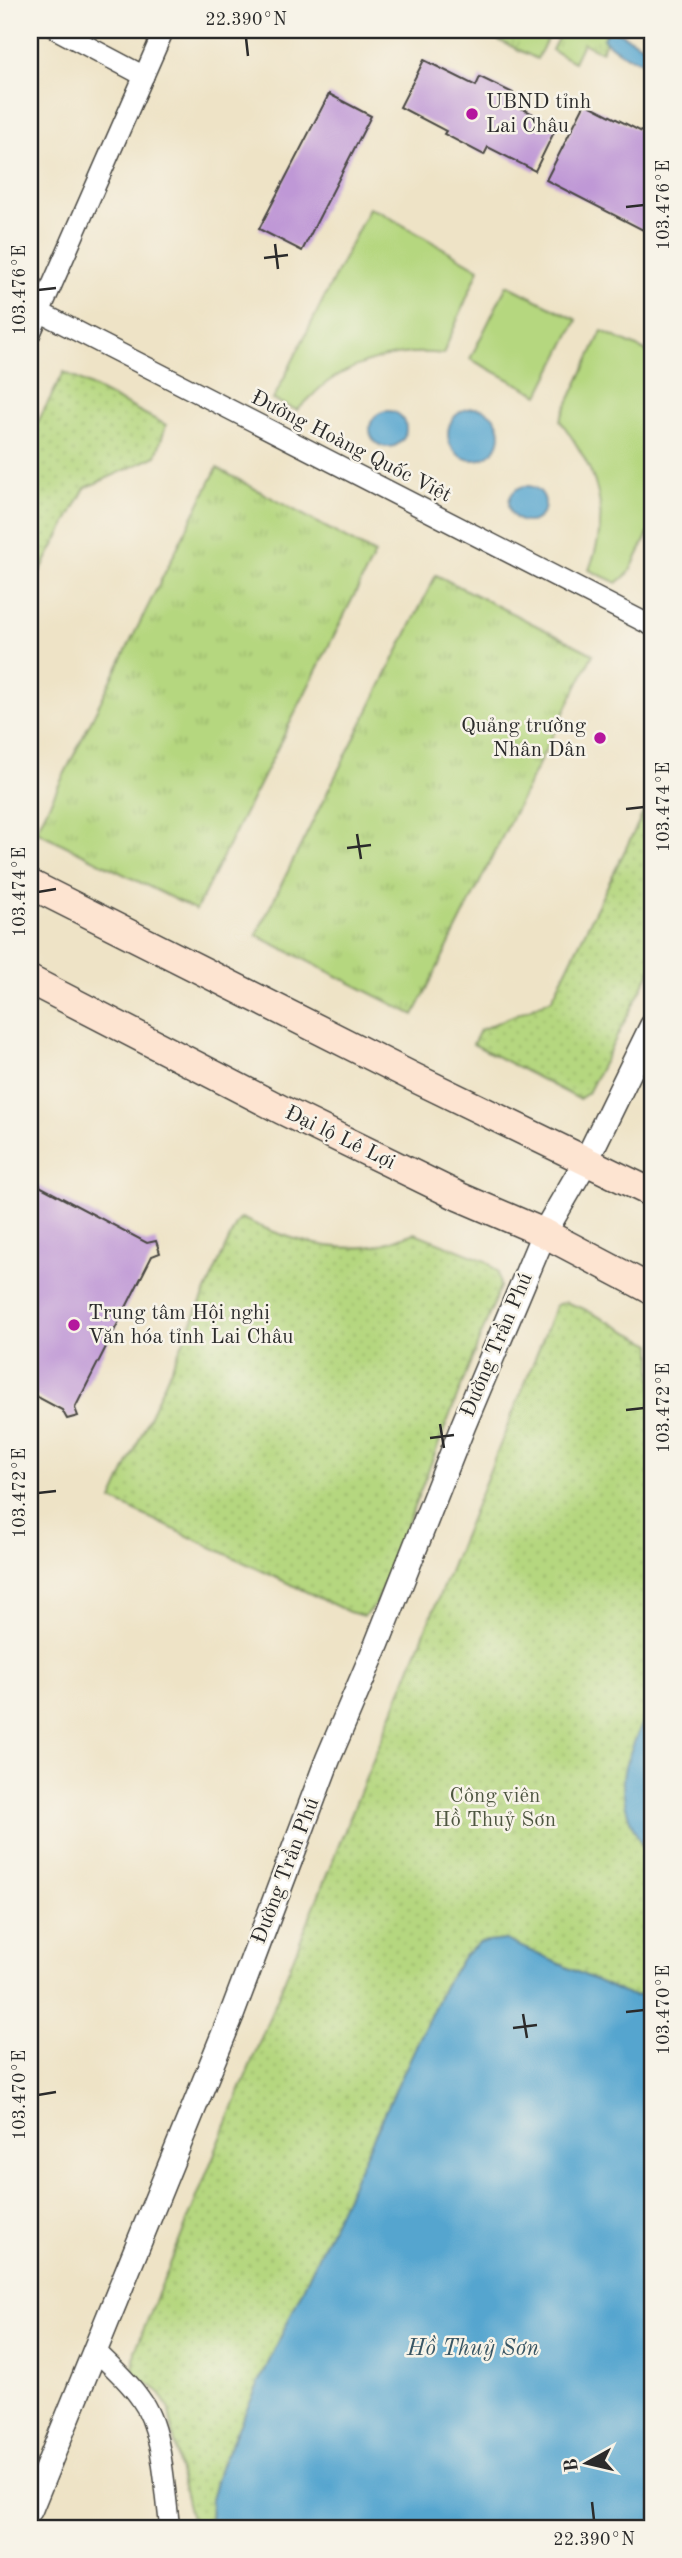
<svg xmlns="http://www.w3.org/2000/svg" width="682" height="2558" font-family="'Old Standard TT',serif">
	<defs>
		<pattern id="grass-tufts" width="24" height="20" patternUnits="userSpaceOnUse" patternTransform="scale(1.75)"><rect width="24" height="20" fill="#b5d77f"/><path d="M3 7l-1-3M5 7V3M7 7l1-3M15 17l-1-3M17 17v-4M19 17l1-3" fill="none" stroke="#9cb96e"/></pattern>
		<pattern id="park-dots" width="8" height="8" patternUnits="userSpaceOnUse" patternTransform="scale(1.75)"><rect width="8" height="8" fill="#b5d77f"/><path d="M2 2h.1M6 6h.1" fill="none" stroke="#9cb96e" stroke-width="1.8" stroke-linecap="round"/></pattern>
	</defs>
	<rect width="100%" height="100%" fill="#f7f3e8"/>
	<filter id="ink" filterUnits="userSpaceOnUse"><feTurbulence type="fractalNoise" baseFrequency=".0143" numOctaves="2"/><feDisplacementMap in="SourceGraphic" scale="14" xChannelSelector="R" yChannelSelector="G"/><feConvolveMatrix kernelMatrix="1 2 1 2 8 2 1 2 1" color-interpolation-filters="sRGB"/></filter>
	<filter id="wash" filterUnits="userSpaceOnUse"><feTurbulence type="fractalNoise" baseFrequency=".00686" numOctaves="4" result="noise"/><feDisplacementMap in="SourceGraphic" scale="28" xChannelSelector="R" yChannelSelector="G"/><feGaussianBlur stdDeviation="1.57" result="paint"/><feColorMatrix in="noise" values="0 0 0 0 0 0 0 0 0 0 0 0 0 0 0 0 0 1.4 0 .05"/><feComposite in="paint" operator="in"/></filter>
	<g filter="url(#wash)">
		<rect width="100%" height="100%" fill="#eee3c6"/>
		<g fill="url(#grass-tufts)" stroke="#708155" stroke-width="2">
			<polygon points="498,30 552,30 537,59 494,38"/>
			<polygon points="562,30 608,30 603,39 606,42 601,52 583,43 574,62 552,50"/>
			<polygon points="217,468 375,554 196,910 36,831"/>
			<polygon points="436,575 593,654 414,1015 256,935"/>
		</g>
		<g fill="url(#park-dots)" stroke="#708155" stroke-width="2">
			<polygon points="64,372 166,425 156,456 85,488 30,590 30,437"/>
			<polygon points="652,695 652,757 643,719"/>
			<polygon points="652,795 652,968 588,1093 579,1099 473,1044 480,1030 552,999"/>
			<path d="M241 1218C282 1237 328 1253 373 1246 387 1244 401 1237 415 1233L486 1261 498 1272 500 1287 376 1604 364 1616 349 1612 112 1500 236 1224Z"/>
			<polygon points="565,1302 582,1308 652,1344 652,1700 624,1772 625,1800 632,1823 642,1846 652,1857 652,1993 634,1996 626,1994 506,1940 479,1943 463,1957 444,1986 220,2467 211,2499 210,2528 193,2528 181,2478 169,2410 159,2391 133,2373 135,2351 548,1326 556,1305"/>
		</g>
		<g fill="#b5d77f" stroke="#708155" stroke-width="2">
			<path d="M369 208 380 212 479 269 443 354C404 349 362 359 329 381 317 389 308 401 297 410L273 400Z"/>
			<polygon points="507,285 577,320 539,395 470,359"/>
			<path d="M602 331 652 354V526L629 573 617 583 589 570C614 507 596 472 560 420Z"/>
		</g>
		<g fill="#54a5cf" stroke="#40687d" stroke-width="2">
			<path d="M608 30H614L645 47 644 52 652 56V65C633 59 617 53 603 39Z"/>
			<circle cx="474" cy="434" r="26"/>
			<circle cx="388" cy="429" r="18"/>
			<circle cx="527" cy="504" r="18"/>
			<path d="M652 1700V1857C633 1837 619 1799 624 1771 628 1752 645 1719 652 1700Z"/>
			<polygon points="506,1940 626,1994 635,1996 652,1993 652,2528 210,2528 211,2499 220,2467 444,1986 463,1957 479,1943"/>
		</g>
		<g id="blocks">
			<g fill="#bf98d6">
				<polygon points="424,60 476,86 480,77 513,93 509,102 557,126 535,171 488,147 484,155 444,134 446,131 400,107"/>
				<polygon points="329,94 371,116 302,251 259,229"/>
				<polygon points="585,103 652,137 652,212 643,230 546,180"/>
				<polygon points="30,1181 147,1243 156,1241 160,1253 152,1256 75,1408 78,1416 67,1419 62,1410 30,1393"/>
			</g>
		</g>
	</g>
	<g filter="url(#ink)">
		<use href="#blocks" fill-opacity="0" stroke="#484742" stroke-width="2"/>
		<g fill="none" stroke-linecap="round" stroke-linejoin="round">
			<g stroke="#484742" stroke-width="22">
				<g id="minor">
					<polyline points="57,30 144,76"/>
					<polyline points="30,307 652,626"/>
					<polyline points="30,335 164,30"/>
					<path d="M96 2351C111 2366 128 2380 140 2398 164 2430 164 2489 170 2528"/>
				</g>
			</g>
			<g stroke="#484742" stroke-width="27">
				<polyline id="tertiary" points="30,2510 232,2014 328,1759 377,1644 463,1426 544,1233 586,1161 652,1026"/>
			</g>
			<g stroke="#484742" stroke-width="31">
				<g id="secondary">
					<polyline points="30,884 413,1077 652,1193"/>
					<polyline points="30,980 282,1110 460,1197 544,1233 652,1290"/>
				</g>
			</g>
			<use href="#minor" stroke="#fff" stroke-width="19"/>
			<use href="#tertiary" stroke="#fff" stroke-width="24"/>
			<use href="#secondary" stroke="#fde4d1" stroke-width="28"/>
		</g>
	</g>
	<path fill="none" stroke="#2b2b2b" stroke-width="2.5" d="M246 38 248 56M626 207 644 205M275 244 278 269M264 258 288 255M38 290 56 288M626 809 644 807M357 834 361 859M347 848 371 845M38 892 56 889M626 1410 644 1408M440 1424 444 1448M430 1438 454 1435M38 1493 56 1491M626 2012 644 2010M523 2014 527 2038M513 2028 537 2025M38 2095 56 2092M592 2502 594 2520"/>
	<g fill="#b5179e" stroke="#f7f3e8" stroke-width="2.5">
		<circle cx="472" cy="114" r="7"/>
		<circle cx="600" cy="738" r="7"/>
		<circle cx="74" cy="1325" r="7"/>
	</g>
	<g text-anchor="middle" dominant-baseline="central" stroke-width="5" stroke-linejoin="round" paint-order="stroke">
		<g font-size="21" fill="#2b2b2b" stroke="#f7f3e8" text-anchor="start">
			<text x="486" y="102">UBND tỉnh<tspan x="486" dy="24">Lai Châu</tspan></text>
			<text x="586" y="726" text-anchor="end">Quảng trường<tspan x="586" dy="24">Nhân Dân</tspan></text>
			<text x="88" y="1313">Trung tâm Hội nghị<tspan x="88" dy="24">Văn hóa tỉnh Lai Châu</tspan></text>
		</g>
		<g font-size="21" fill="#2b2b2b" stroke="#f7f3e8">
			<text transform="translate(351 447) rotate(27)">Đường Hoàng Quốc Việt</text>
			<text transform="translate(340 1138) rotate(26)">Đại lộ Lê Lợi</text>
			<text transform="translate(497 1345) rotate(-67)">Đường Trần Phú</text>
			<text transform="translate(286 1871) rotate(-69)">Đường Trần Phú</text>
		</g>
		<g font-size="21" fill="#4e5640" stroke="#f7f3e8">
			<text x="495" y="1796">Công viên<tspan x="495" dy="24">Hồ Thuỷ Sơn</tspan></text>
		</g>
		<g font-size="23" font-style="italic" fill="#395664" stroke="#f7f3e8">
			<text x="473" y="2348">Hồ Thuỷ Sơn</text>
		</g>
	</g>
	<rect width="682" height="2558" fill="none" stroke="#f7f3e8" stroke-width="77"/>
	<g transform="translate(587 2463) rotate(262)" stroke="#f7f3e8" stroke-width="5" paint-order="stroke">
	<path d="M0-5L12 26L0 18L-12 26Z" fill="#2b2b2b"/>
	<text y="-10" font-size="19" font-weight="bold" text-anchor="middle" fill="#2b2b2b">B</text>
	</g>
	<rect x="38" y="38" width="606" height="2482" fill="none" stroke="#2b2b2b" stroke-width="2.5"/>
	<g font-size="18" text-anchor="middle" fill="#2b2b2b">
		<text x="246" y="25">22.390°N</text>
		<text transform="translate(663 205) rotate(-90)" y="6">103.476°E</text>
		<text transform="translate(19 290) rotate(-90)" y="6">103.476°E</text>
		<text transform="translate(663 807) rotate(-90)" y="6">103.474°E</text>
		<text transform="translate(19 892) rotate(-90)" y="6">103.474°E</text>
		<text transform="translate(663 1408) rotate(-90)" y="6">103.472°E</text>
		<text transform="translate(19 1493) rotate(-90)" y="6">103.472°E</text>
		<text transform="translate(663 2010) rotate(-90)" y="6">103.470°E</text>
		<text transform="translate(19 2095) rotate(-90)" y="6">103.470°E</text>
		<text x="594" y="2545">22.390°N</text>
	</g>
</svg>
